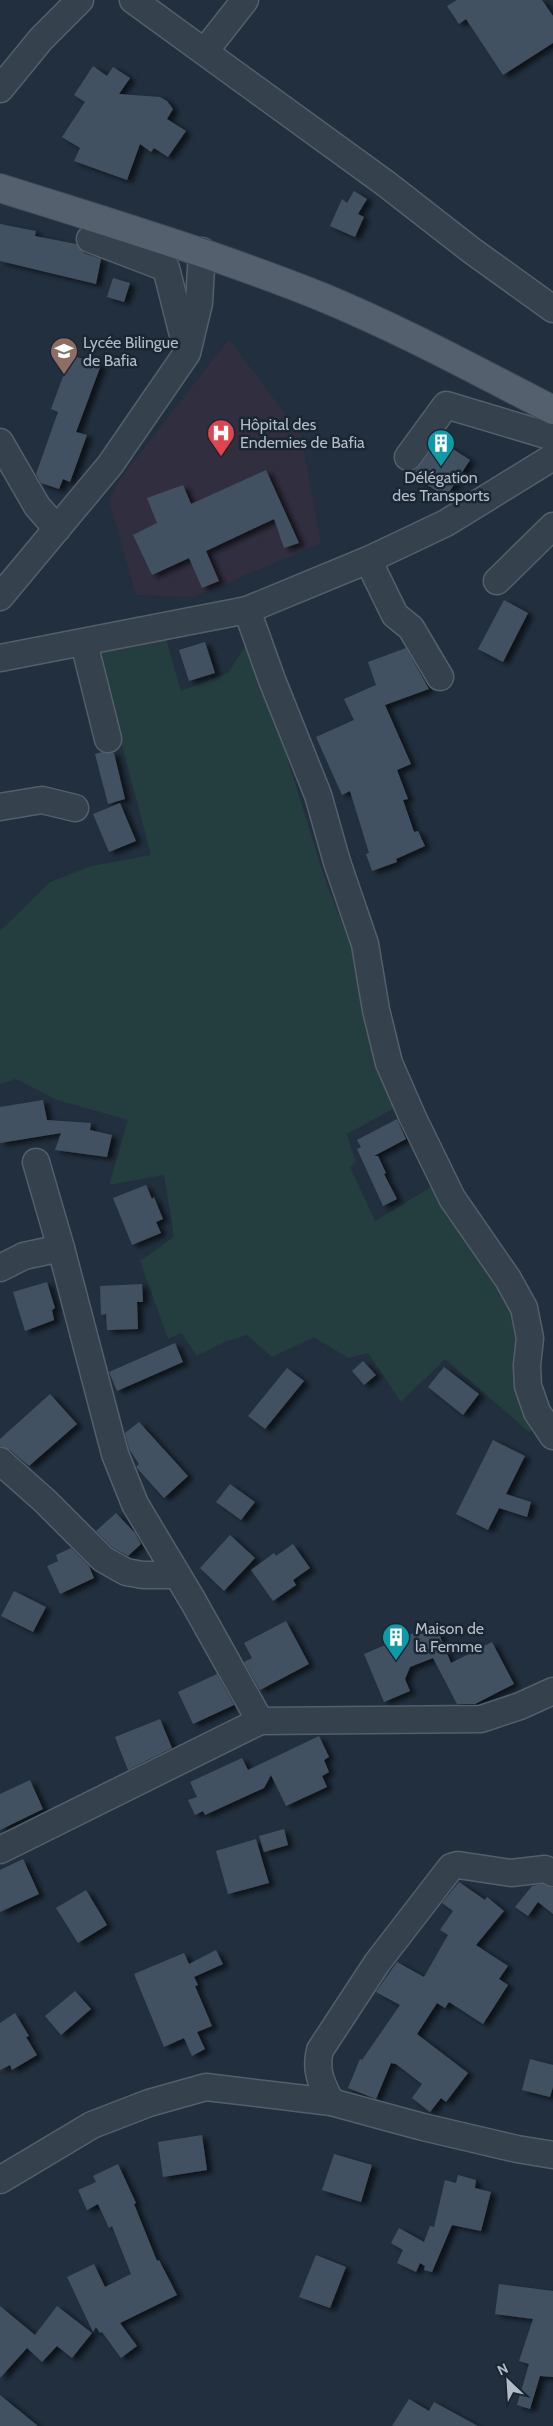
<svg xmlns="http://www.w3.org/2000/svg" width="553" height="2426" font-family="Cabin,sans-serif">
	<defs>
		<filter id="shadow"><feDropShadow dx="5.5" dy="3" stdDeviation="2.5" flood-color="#0009"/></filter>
	</defs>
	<rect width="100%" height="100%" fill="#222f3e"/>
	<polygon fill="#302e3f" points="229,339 301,435 321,543 195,597 136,595 109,501 120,479"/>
	<polygon fill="#243d3f" points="166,639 181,691 228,673 250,639 326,882 352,947 400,1105 347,1134 356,1162 350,1167 375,1221 439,1182 513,1299 539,1425 529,1432 445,1359 401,1402 368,1353 348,1358 314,1337 272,1357 247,1335 225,1342 197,1356 181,1333 168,1339 140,1261 174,1237 164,1175 109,1185 128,1120 57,1100 16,1079 0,1084 0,931 50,882 91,866 151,855 97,651"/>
	<g fill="#435162" filter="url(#shadow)">
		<polygon points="457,0 542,0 553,16 553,43 503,75 466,19 459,24 447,6"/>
		<polygon points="93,66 107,76 113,67 130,78 119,94 160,97 167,101 173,109 167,119 186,131 168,157 154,148 151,152 140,144 127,180 74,161 80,148 62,137 85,102 74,95"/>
		<polygon points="354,191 367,199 358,214 364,217 355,237 330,226 342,199 347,203"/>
		<polygon points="0,224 36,231 35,236 76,244 84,253 101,259 96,284 0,261"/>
		<polygon points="113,278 130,283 124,302 107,297"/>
		<polygon points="71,355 101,365 76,432 87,435 70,482 63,479 59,489 41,483 36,474 58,412 51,409"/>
		<polygon points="439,440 470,460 446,497 412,475"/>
		<polygon points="266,470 299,543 284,548 274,519 206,551 219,581 202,588 189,558 152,575 133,535 157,523 147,498 183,485 191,504"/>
		<polygon points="504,600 528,613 503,662 478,649"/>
		<polygon points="205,642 215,673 189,681 179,650"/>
		<polygon points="406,648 429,689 385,705 411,764 397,770 408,799 403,800 414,832 418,831 425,846 396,859 397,862 372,871 366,854 369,853 350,791 342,795 316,737 354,720 344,699 376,685 368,662"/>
		<polygon points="102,752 114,753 125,799 108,804 95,754"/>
		<polygon points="120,803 136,841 109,852 93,814"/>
		<polygon points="43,1100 47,1120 91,1123 90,1130 112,1135 107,1157 55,1150 61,1133 0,1143 0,1107"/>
		<polygon points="397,1119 406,1139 374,1156 378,1156 386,1173 384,1174 397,1199 383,1206 357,1149 361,1147 357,1140"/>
		<polygon points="146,1185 152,1199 154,1197 163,1219 156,1222 161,1233 132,1245 113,1198"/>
		<polygon points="47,1282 55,1308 52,1310 54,1320 25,1331 13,1292"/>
		<polygon points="142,1284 143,1302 137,1302 138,1329 107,1330 106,1314 101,1315 100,1286"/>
		<polygon points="175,1343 183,1362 117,1391 109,1372"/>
		<polygon points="363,1361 376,1375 364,1385 352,1371"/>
		<polygon points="444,1367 479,1394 463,1415 428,1387"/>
		<polygon points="287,1368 304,1381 265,1429 248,1416"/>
		<polygon points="50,1394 77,1424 29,1466 10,1450 0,1446 0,1439"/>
		<polygon points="139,1422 188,1476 164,1498 136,1467 139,1464 129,1449 125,1433"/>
		<polygon points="493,1440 525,1456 506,1494 531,1502 527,1517 499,1508 488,1530 456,1514"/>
		<polygon points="230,1484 255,1502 241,1520 216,1502"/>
		<polygon points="116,1513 135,1533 141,1544 128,1556 112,1547 96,1531"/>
		<polygon points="230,1535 255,1558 224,1591 200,1568"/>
		<polygon points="293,1544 310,1568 293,1580 296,1585 273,1601 251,1570 274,1553 276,1556"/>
		<polygon points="71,1548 89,1566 94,1578 60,1594 47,1566 58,1561 56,1555"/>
		<polygon points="14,1591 46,1607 33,1632 1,1616"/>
		<polygon points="286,1621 309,1664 260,1690 244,1662 252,1658 244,1643"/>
		<polygon points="435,1624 451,1663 492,1642 514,1684 475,1704 457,1704 433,1658 410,1667 405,1679 410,1691 384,1702 364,1654"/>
		<polygon points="217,1674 234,1705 193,1724 178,1692"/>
		<polygon points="160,1719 172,1748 128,1770 115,1737"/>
		<polygon points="319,1736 329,1757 324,1760 329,1772 322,1776 327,1787 286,1806 271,1775 264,1788 205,1815 203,1811 195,1815 188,1800 197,1797 190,1782 242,1758 248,1770"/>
		<polygon points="30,1780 43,1809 0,1830 0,1794"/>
		<polygon points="284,1829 288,1845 264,1852 259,1836"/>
		<polygon points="256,1839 269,1883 228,1894 216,1851"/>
		<polygon points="23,1859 39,1894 0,1912 0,1870"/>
		<polygon points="459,1882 485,1900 487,1897 504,1911 476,1945 508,1966 499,1979 508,1985 483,2024 449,2002 445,2008 437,2003 417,2034 468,2073 446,2102 441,2098 430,2112 412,2098 422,2084 396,2064 391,2063 376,2099 348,2088 360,2059 362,2060 400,2005 376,1992 397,1962 424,1977 448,1935 440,1930 453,1911 442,1903"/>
		<polygon points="542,1884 553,1888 553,1914 538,1902 528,1916 515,1907 532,1886"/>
		<polygon points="86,1890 107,1925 78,1943 56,1908"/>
		<polygon points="216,1950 223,1964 194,1977 198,1985 195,1986 212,2026 197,2032 205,2049 192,2056 184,2038 164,2047 134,1974 184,1953 189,1964"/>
		<polygon points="75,1991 91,2009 61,2035 45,2016"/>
		<polygon points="15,2013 29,2036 26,2037 37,2055 12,2070 10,2065 0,2070 0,2023"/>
		<polygon points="530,2059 553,2065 553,2087 550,2097 522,2090"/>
		<polygon points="202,2135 207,2170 163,2177 158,2142"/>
		<polygon points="334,2154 372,2165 361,2202 322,2190"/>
		<polygon points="118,2164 136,2203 134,2204 157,2261 159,2260 177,2295 120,2323 137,2346 121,2358 102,2332 100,2333 96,2327 93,2332 67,2277 94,2264 105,2287 131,2274 112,2226 109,2228 98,2204 87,2210 78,2190 96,2182 93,2176"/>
		<polygon points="458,2175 476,2180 475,2188 491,2192 481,2231 452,2225 432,2272 424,2270 425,2266 420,2263 416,2272 397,2263 403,2250 391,2243 399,2228 424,2242 430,2226 434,2227 445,2180 456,2183"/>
		<polygon points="316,2255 346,2267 330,2308 299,2297"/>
		<polygon points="499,2284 553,2291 553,2377 540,2376 530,2409 517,2405 529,2364 519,2361 533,2319 495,2314"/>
		<polygon points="0,2306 35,2335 57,2306 92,2333 72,2358 57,2346 42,2362 27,2348 0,2378"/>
		<polygon points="0,2395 38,2426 0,2426"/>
		<polygon points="409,2399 429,2411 434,2402 478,2426 392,2426"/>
	</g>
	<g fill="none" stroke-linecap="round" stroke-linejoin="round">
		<g stroke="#545f6c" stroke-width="29">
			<g id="minor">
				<polyline points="133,0 385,183 471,250 553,309"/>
				<polyline points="205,51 245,0"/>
				<polyline points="0,89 41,39 80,0"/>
				<polyline points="90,239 166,268 186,347"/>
				<polyline points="0,442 37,506 57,529"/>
				<polyline points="408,457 446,405 553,437"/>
				<polyline points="368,560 395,615 411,628 440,677"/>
				<polyline points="497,581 553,526"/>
				<polyline points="0,597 110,465 187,353 199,303 202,251"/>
				<polyline points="247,610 272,680 318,795 337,862 365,944 376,1010 389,1063 413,1118 452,1198 508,1279 524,1308 530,1338 527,1365 528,1386 537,1412 553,1436"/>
				<polyline points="84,643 108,739"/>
				<polyline points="0,658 247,610 368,560 446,523 553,457"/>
				<polyline points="0,807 42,800 75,808"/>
				<polyline points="36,1162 61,1248 115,1454 135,1504 193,1601 260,1721"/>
				<polyline points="0,1268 24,1256 61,1248"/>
				<polyline points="0,1461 45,1501 103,1559 126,1572 143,1575 177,1575"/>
				<polyline points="0,1850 260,1721 481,1719 520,1706 553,1691"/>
				<path d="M331 2102C321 2083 315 2070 320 2050L377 1963 451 1867 458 1865 511 1873 545 1869 553 1873"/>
				<polyline points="0,2180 92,2125 149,2103 206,2087 331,2102 423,2127 517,2149 553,2155"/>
			</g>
		</g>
		<g stroke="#3f4a57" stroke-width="30">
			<path id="major" d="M0 188C108 222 217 255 322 297 402 330 477 371 553 410"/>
		</g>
		<use href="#minor" stroke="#36414e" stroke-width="26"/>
		<use href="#major" stroke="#54606e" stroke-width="28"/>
	</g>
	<defs>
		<g id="school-pin" transform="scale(1.4375)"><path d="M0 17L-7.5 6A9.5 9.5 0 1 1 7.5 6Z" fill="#8d6e63" stroke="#1b2633"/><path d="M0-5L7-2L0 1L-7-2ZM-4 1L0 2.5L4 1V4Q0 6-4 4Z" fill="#fff"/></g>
		<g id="hospital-pin" transform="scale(1.4375)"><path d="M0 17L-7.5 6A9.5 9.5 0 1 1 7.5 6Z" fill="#e0444e" stroke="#1b2633"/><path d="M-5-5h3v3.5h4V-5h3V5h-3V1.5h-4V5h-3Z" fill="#fff"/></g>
		<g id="building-pin" transform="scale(1.4375)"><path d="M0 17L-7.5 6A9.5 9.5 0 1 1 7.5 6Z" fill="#0f9aa8" stroke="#1b2633"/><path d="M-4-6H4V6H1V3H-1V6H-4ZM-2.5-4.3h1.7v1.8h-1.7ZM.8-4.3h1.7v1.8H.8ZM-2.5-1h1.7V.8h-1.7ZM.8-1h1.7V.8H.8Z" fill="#fff"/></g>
	</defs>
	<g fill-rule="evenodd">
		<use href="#school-pin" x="64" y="351"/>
		<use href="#hospital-pin" x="221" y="433"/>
		<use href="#building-pin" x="441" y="443"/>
		<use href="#building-pin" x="396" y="1637"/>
	</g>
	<g text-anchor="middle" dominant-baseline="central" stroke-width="5" stroke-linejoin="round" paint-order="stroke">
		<g font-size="16" fill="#b2bcc9" stroke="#1b2633" text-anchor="start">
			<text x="83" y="342">Lycée Bilingue<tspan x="83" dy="18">de Bafia</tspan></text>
			<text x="240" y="424">Hôpital des<tspan x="240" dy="18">Endemies de Bafia</tspan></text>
			<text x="441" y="477" text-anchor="middle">Délégation<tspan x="441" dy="18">des Transports</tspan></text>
			<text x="415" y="1628">Maison de<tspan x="415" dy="18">la Femme</tspan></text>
		</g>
	</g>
	<g transform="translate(508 2381) rotate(335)" stroke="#1b2633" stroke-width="4" paint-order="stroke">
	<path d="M0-4L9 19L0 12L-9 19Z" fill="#b2bcc9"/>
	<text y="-8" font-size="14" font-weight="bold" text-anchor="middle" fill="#b2bcc9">N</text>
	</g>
</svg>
